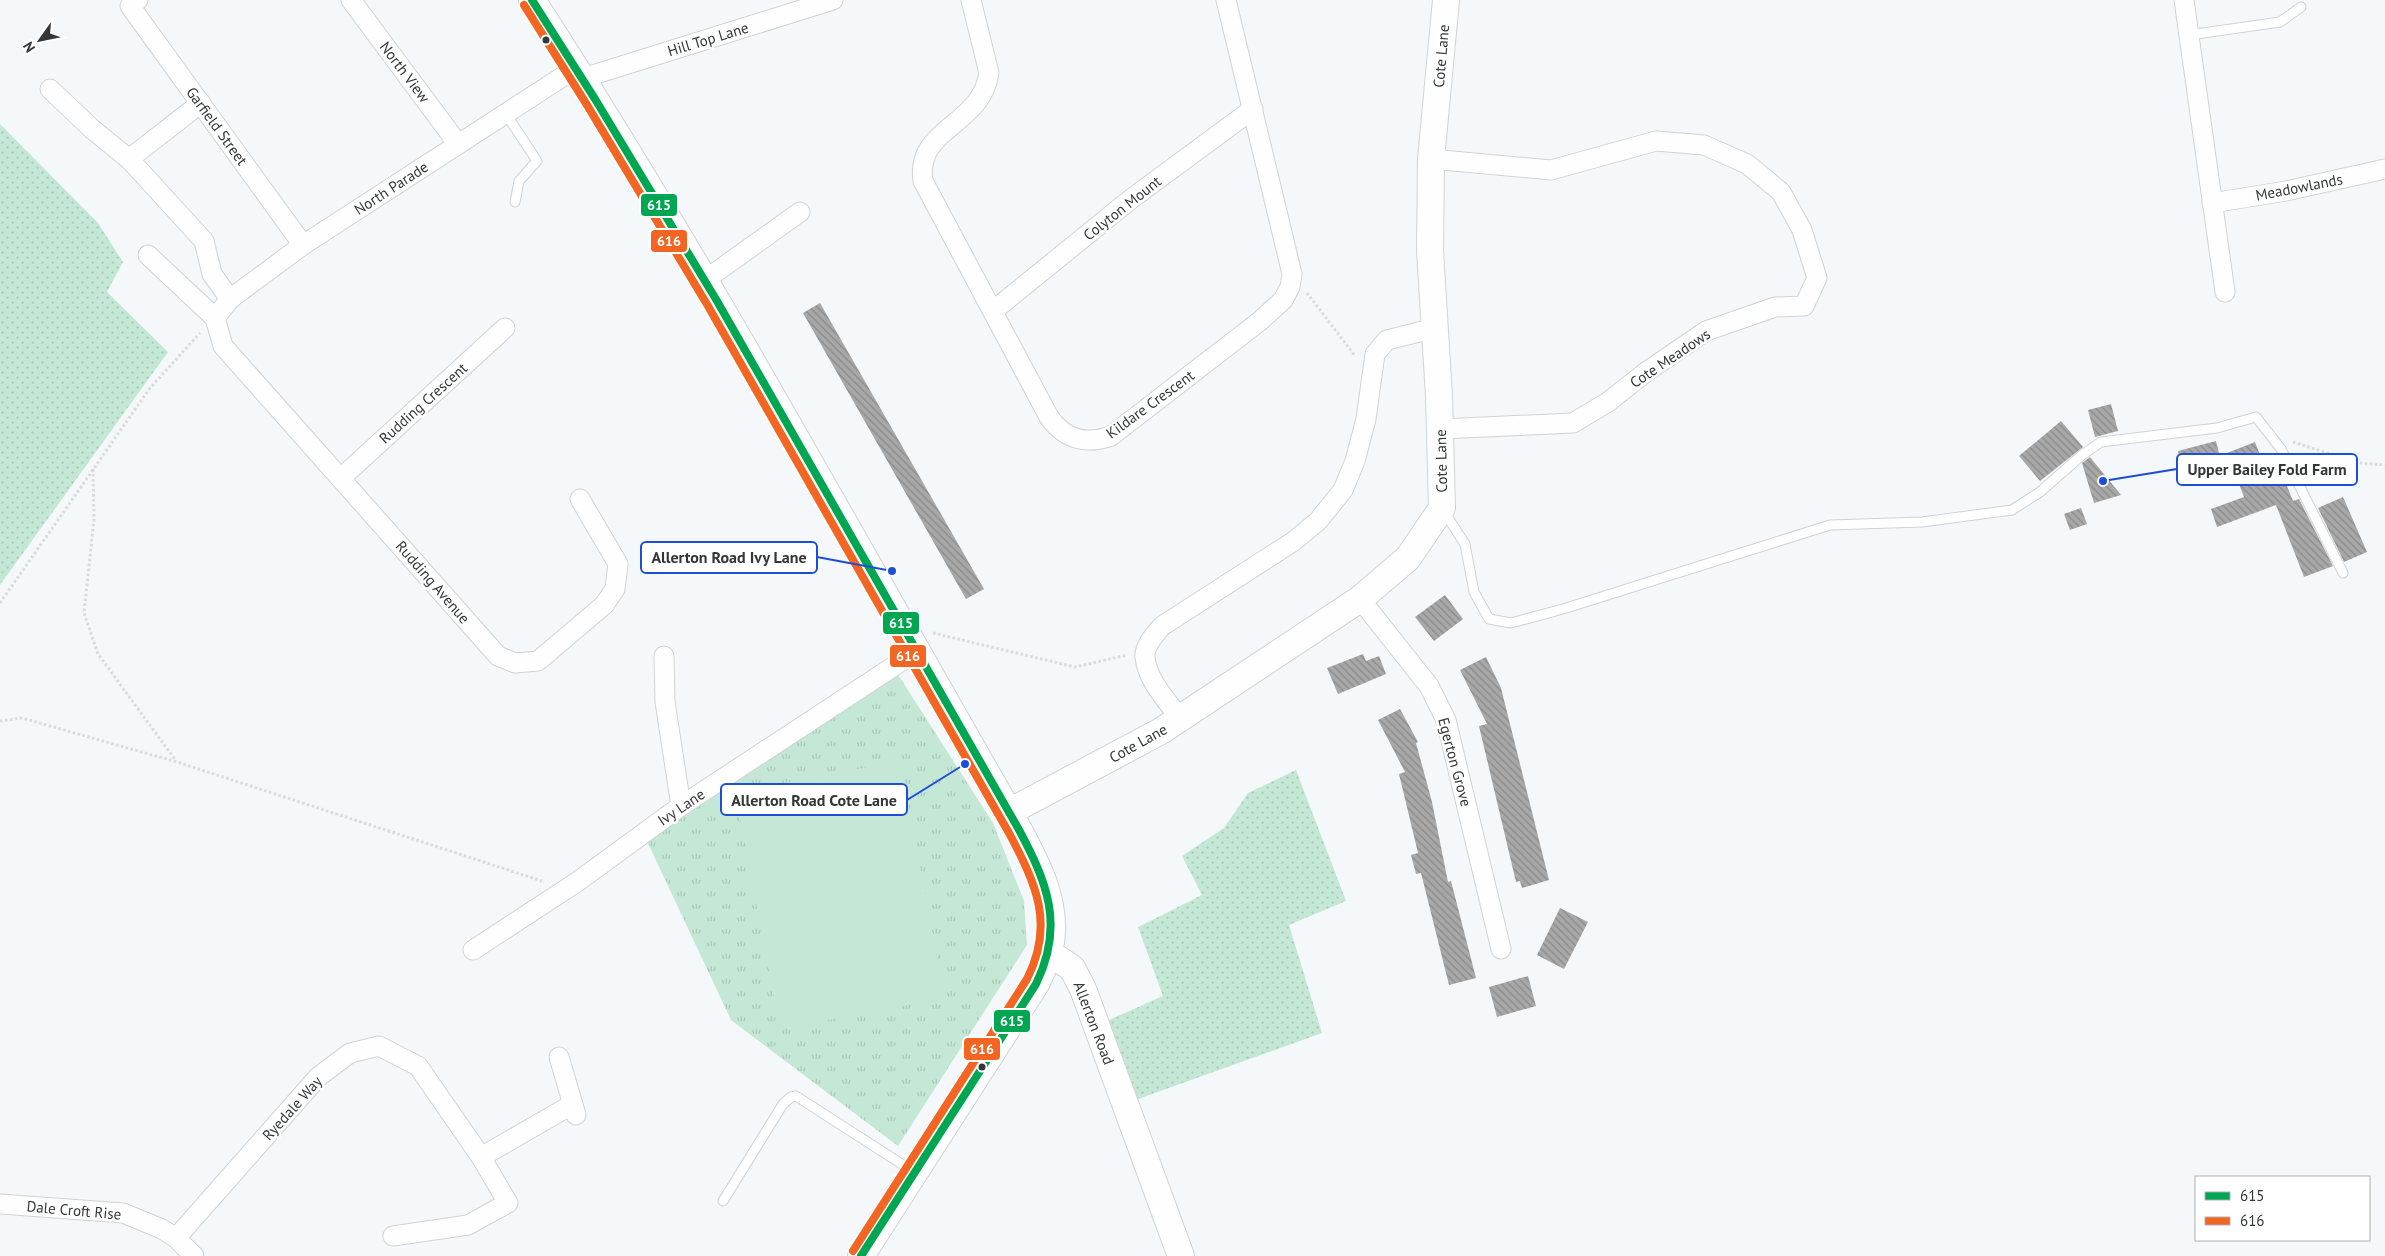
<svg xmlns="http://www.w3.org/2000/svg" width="2385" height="1256" font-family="'PT Sans',sans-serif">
	<defs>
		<pattern id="grass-dots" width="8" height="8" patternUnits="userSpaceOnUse" patternTransform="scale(1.25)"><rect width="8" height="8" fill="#c4e8d5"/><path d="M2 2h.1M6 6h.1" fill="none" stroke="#a9c8b7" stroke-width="1.8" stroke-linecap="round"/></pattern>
		<pattern id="park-tufts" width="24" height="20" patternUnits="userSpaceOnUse" patternTransform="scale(1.25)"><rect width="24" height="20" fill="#c4e8d5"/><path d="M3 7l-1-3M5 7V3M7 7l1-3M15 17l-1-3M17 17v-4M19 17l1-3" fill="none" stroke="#a9c8b7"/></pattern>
		<pattern id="building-back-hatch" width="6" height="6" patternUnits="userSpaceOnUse" patternTransform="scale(1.25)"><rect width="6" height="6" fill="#a8a8a9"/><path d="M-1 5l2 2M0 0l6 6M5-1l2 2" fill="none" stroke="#8a8a8a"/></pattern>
	</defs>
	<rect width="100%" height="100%" fill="#f5f8fa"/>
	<g fill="url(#grass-dots)">
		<polygon points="0,124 98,223 123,262 107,292 168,352 0,585"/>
		<polygon points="1296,770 1346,901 1289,925 1322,1033 1138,1099 1109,1020 1163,996 1138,927 1202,895 1182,856 1224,828 1248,793"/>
	</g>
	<polygon fill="url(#park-tufts)" points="897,673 993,823 1024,901 1027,945 898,1146 731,1020 646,839"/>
	<polygon fill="#c4e8d5" points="900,761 945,998 780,1029 735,792"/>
	<g fill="url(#building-back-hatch)">
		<polygon points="820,303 984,589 966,599 803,313"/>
		<polygon points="2111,404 2118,431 2095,437 2088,410"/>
		<polygon points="2061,421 2083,447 2040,481 2019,456"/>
		<polygon points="2216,441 2222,465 2183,474 2178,451"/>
		<polygon points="2255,442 2272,486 2285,481 2293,501 2299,499 2333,566 2304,577 2276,505 2217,527 2211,509 2244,497 2227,453"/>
		<polygon points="2090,457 2121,495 2094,503 2082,463"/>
		<polygon points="2343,497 2367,552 2344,562 2318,508"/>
		<polygon points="2081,508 2087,524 2070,530 2064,514"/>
		<polygon points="1445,595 1463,619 1434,641 1415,617"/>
		<polygon points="1363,654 1366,661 1379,656 1386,674 1338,694 1327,668"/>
		<polygon points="1486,657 1501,688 1549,880 1522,888 1520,881 1516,882 1479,726 1487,724 1460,670"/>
		<polygon points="1400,709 1418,742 1416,743 1432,802 1448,882 1451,881 1476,978 1449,985 1421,873 1416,874 1411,855 1418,853 1399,774 1405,772 1378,720"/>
		<polygon points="1560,908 1588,922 1564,969 1537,955"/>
		<polygon points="1528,976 1536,1006 1497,1017 1489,987"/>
	</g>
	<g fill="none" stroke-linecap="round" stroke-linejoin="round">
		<g stroke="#d0d3d4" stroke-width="11">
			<g id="lane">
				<polyline points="2189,35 2280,22 2301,7"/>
				<polyline points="506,114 537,161 519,181 515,202"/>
				<polyline points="1443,510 1465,544 1474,592 1489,619 1511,623 1563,609 1830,525 1922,522 2012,510 2040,492 2082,455 2101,442 2217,428 2256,417 2281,449 2343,573"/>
				<polyline points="723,1201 783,1104 791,1097 796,1096 914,1172"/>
			</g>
		</g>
		<g stroke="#d0d3d4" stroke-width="21">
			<g id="street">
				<polyline points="138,0 130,6 303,245"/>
				<polyline points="351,0 458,144"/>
				<path d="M971 0 989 73C981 127 915 127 923 181L1049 417C1064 439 1086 445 1111 436L1260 321 1283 300 1290 287 1292 274 1226 0"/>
				<polyline points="2184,0 2225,292"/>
				<polyline points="583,78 833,0"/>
				<polyline points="50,89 92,129 129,159"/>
				<polyline points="201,103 129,159 204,241 212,274 230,299"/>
				<polyline points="1431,159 1551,170 1656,141 1704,145 1747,164 1781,192 1802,230 1817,278 1804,306 1775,307 1706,331 1646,372 1608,402 1573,423 1440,429"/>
				<polyline points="2212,203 2286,191 2385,169"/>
				<polyline points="148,255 215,318"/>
				<polyline points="705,280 800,212"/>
				<polyline points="993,311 1131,199 1253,109"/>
				<polyline points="215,318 223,346 498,656 515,663 538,661 604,605 615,589 618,564 580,499"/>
				<polyline points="215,318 230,299 303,245 576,68"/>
				<polyline points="341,478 505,328"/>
				<polyline points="1360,599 1429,686 1446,720 1501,949"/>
				<polyline points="664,656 665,702 681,806"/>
				<path d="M1180 718C1167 701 1147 680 1145 657 1144 646 1155 634 1162 626L1294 541 1318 521 1343 490 1355 461 1366 419 1375 354 1387 340 1435 328"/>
				<polyline points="473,950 577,882 681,806 917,651"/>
				<polyline points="559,1057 576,1115"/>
				<polyline points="481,1157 573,1104"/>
				<polyline points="0,1204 123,1213 162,1229 176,1238 194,1256"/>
				<polyline points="176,1238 318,1077 350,1053 379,1046 418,1066 481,1157 508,1203 468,1225 393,1236"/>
			</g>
		</g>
		<g stroke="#d0d3d4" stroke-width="28">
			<g id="secondary">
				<path d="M532 0C703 263 852 540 1009 812 1032 854 1062 902 1049 952 1046 963 1041 974 1036 984L861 1256"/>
				<polyline points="1009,812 1161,731 1360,599 1408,558 1442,508 1439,396 1430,251 1431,159 1446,0"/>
				<polyline points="1049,953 1072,968 1083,989 1181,1256"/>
			</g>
		</g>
		<g stroke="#d9dadb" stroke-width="3" stroke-dasharray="2.5 2.5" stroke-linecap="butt">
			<polyline points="1307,293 1355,356"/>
			<polyline points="2293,442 2359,463 2385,465"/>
			<polyline points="93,469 94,519 84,613 98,654 176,761"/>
			<polyline points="0,603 150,388 200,333"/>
			<polyline points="933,633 1075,667 1127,655"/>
			<polyline points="0,721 22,718 177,762 542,881"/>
		</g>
		<use href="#lane" stroke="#fefefe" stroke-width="9"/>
		<use href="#street" stroke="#fefefe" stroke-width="19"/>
		<use href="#secondary" stroke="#fefefe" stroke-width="26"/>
		<g stroke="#fff" stroke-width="11">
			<path id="bus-1" d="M532 0 595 99 717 301 1018 828C1047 882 1065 925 1036 984L861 1256"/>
		</g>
		<g stroke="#fff" stroke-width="11">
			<path id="bus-2" d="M524 5 587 105 708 306 1009 833C1036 884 1055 924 1027 979L853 1251"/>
		</g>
		<use href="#bus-1" stroke="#00a651" stroke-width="8"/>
		<use href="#bus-2" stroke="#f26522" stroke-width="8"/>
	</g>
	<g fill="#343637" stroke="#fff" stroke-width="2">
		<circle cx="546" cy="40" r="4.5"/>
		<circle cx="982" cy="1067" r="4.5"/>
	</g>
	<g text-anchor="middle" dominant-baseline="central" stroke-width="5" stroke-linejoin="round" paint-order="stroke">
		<g font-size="15" fill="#343637" stroke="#fff">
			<text transform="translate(708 39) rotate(-17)">Hill Top Lane</text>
			<text transform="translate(1441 56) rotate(-85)">Cote Lane</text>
			<text transform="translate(405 72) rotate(53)">North View</text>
			<text transform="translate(217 126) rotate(54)">Garfield Street</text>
			<text transform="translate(2299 187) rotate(-11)">Meadowlands</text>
			<text transform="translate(391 188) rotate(-33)">North Parade</text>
			<text transform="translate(1122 208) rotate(-38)">Colyton Mount</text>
			<text transform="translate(1670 358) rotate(-34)">Cote Meadows</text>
			<text transform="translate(423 403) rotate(-42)">Rudding Crescent</text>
			<text transform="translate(1150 404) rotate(-36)">Kildare Crescent</text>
			<text transform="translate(1441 461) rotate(-91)">Cote Lane</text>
			<text transform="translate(433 582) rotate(49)">Rudding Avenue</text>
			<text transform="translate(1138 743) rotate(-29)">Cote Lane</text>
			<text transform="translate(1455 762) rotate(75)">Egerton Grove</text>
			<text transform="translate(681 807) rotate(-34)">Ivy Lane</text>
			<text transform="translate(1094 1023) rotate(69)">Allerton Road</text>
			<text transform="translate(292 1108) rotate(-48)">Ryedale Way</text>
			<text transform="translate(74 1210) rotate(5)">Dale Croft Rise</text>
		</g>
	</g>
	<path fill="none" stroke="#1d4ed8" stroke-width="2" d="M2103 481L2177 469M892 571L817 557M965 764L907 800"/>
	<g fill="#1d4ed8" stroke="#fff" stroke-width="2">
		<circle cx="2103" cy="481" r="5"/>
		<circle cx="892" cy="571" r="5"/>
		<circle cx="965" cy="764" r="5"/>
	</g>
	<g fill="#fff" stroke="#1d4ed8" stroke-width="2">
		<rect x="2177" y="454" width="180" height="31" rx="5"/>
		<rect x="641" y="542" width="176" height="31" rx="5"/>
		<rect x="721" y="784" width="186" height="31" rx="5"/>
	</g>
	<g font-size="16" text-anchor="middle" font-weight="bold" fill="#343637">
		<text x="2267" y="475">Upper Bailey Fold Farm</text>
		<text x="729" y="563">Allerton Road Ivy Lane</text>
		<text x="814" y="806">Allerton Road Cote Lane</text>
	</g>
	<g stroke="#fff" stroke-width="2">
		<rect x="640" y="193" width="38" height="24" rx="5" fill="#00a651"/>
		<rect x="650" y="229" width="38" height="24" rx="5" fill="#f26522"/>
		<rect x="882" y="611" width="38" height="24" rx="5" fill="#00a651"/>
		<rect x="889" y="644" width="38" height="24" rx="5" fill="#f26522"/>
		<rect x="993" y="1009" width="38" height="24" rx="5" fill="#00a651"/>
		<rect x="963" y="1037" width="38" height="24" rx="5" fill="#f26522"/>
	</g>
	<g font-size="14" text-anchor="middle" font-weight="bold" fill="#fff">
		<text x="659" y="210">615</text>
		<text x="669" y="246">616</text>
		<text x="901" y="628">615</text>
		<text x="908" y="661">616</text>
		<text x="1012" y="1026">615</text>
		<text x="982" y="1054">616</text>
	</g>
	<rect x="2195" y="1176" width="175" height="65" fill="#ffffff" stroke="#aeafaf"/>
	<rect x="2205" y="1192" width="25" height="8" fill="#00a651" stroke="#aeafaf"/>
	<text x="2240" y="1201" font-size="15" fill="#343637">615</text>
	<rect x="2205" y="1217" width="25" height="8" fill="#f26522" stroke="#aeafaf"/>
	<text x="2240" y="1226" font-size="15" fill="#343637">616</text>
	<g transform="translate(40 40) rotate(237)" stroke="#ffffff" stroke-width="4" paint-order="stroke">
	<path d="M0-4L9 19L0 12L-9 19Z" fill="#343637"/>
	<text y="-8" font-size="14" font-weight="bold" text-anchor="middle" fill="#343637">N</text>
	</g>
</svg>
